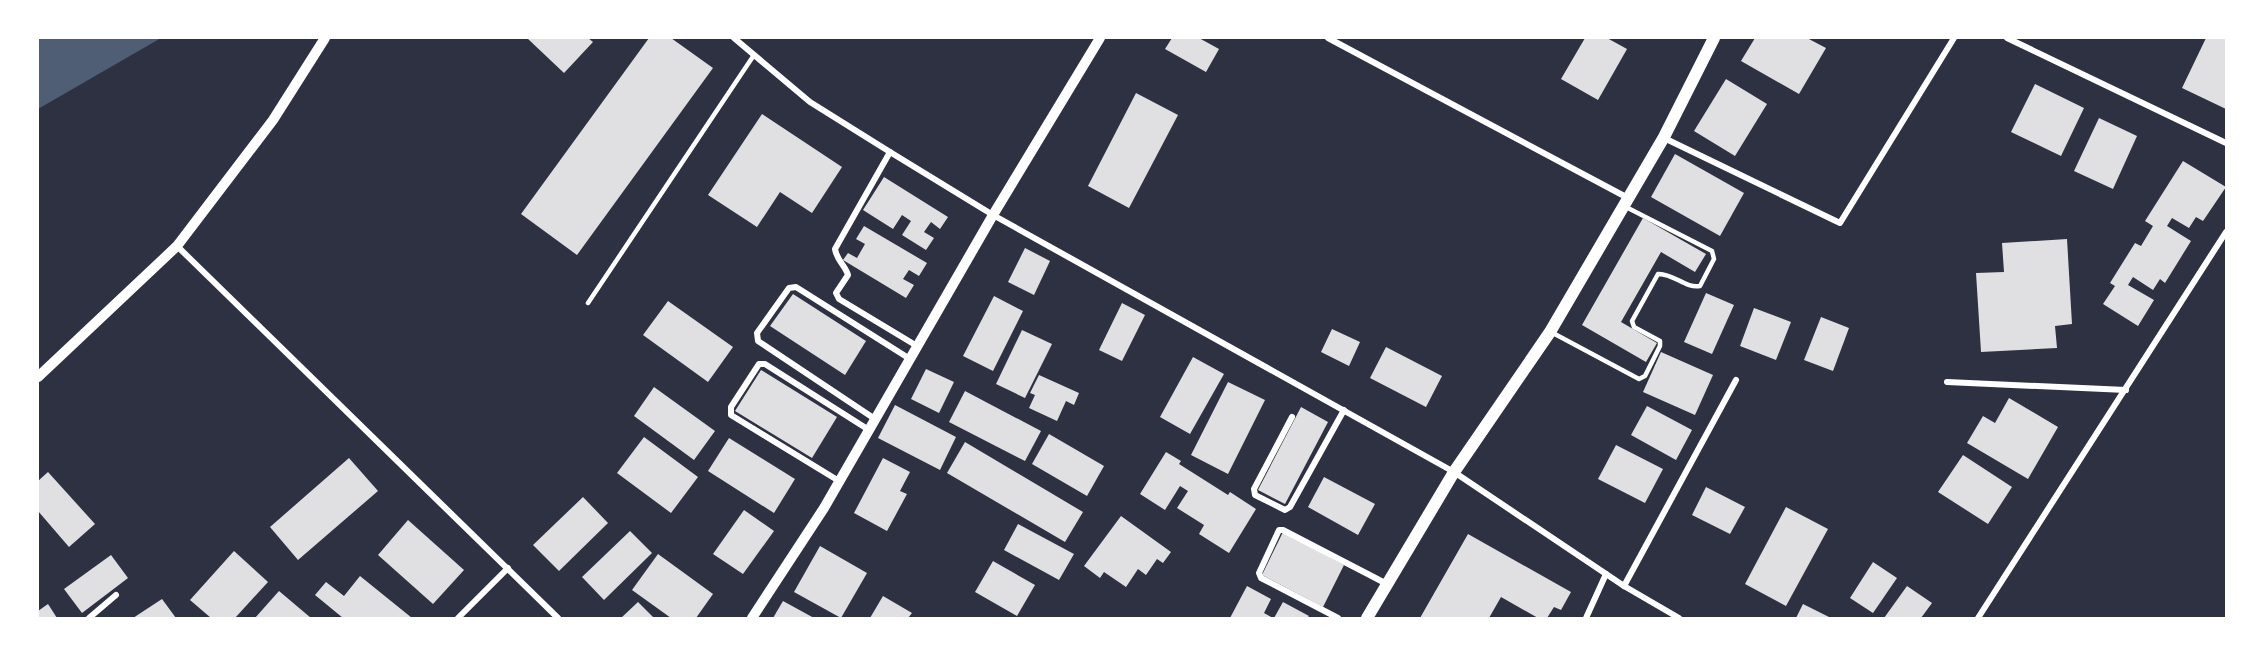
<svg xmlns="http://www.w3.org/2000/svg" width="2264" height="656" font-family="Quicksand,sans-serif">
	<rect width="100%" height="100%" fill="#2d3142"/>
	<polygon fill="#4f5d75" points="38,38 161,38 38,109"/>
	<g fill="#e0e0e3">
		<polygon points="527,38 588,38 593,42 564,73"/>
		<polygon points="649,38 671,38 713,68 577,255 521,214"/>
		<polygon points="1172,38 1199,38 1219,49 1206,72 1165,49"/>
		<polygon points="1585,38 1607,38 1627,49 1598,100 1561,79"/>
		<polygon points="1755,38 1807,38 1826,48 1799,94 1741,61"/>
		<polygon points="2206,38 2226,38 2226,109 2182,88"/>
		<polygon points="1726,79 1767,104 1735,156 1694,131"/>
		<polygon points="2035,84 2084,108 2061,156 2011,132"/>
		<polygon points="1136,93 1178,115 1129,208 1088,186"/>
		<polygon points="762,114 842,167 812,213 780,192 757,227 708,195"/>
		<polygon points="2099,118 2137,136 2113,189 2074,171"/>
		<polygon points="1675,154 1744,193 1720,236 1651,197"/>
		<polygon points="2183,161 2226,187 2203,221 2196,217 2189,228 2172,218 2167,226 2191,241 2165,283 2160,279 2153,290 2133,277 2128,285 2154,300 2138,326 2103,304 2115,286 2110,283 2135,243 2141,246 2153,226 2145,221"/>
		<polygon points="884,177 948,217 940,229 931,222 924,232 934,238 926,250 902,235 911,221 902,215 893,229 863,210"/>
		<polygon points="1643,218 1706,254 1695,272 1661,252 1621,322 1657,343 1646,362 1582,325"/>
		<polygon points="864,226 927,263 919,276 909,270 903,279 914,285 906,298 843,260 848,253 857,258 865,244 856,239"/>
		<polygon points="2067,239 2072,324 2055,326 2057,348 1981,352 1976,273 2004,272 2002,243"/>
		<polygon points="1025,248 1050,261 1034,295 1008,282"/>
		<polygon points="1706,293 1734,305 1712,354 1684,342"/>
		<polygon points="793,294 866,341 845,375 770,326"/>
		<polygon points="994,296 1023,311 993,371 963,356"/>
		<polygon points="668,301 733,347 708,382 643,335"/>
		<polygon points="1122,303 1145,315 1122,361 1099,350"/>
		<polygon points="1754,308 1791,322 1776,360 1740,346"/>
		<polygon points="1821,317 1849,328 1833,371 1804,360"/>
		<polygon points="1332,329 1360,342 1349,366 1321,352"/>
		<polygon points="1022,330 1052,344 1025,398 996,384"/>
		<polygon points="1386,347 1442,376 1426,407 1370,378"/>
		<polygon points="1661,352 1713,375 1695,415 1643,392"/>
		<polygon points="1193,357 1224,374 1190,434 1160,417"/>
		<polygon points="926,369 954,382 939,413 911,399"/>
		<polygon points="761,370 837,417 812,458 735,411"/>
		<polygon points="1039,375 1079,393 1074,405 1066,401 1057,421 1029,408 1035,395 1030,393"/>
		<polygon points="1228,382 1265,400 1228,474 1191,455"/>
		<polygon points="654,387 715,431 694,460 634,416"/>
		<polygon points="965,391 1041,431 1025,461 949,422"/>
		<polygon points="2009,398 2058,427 2028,479 1967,443 1983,416 1995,423"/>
		<polygon points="895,405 956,437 940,470 878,438"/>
		<polygon points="1647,406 1692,430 1676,460 1631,435"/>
		<polygon points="1301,407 1328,422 1285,504 1258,490"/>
		<polygon points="1049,434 1104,466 1087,496 1032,464"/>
		<polygon points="644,437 698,477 671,513 617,473"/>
		<polygon points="729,438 795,479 774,513 708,471"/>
		<polygon points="965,442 1083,512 1065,542 947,473"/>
		<polygon points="1616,445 1663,469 1645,503 1598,479"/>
		<polygon points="1166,452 1181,461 1179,464 1228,495 1230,492 1256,509 1229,553 1199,534 1204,525 1177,508 1188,491 1180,486 1165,510 1140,494"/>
		<polygon points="1963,455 2012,487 1988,524 1938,492"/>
		<polygon points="349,458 378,491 298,560 270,527"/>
		<polygon points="883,458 910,472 900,491 907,494 887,531 854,513"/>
		<polygon points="48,472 95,524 69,547 38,511 38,481"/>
		<polygon points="1324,477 1375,504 1358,535 1308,507"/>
		<polygon points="1706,487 1745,507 1730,534 1692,515"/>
		<polygon points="583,497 608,523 559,571 533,545"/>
		<polygon points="1786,507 1828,529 1786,606 1745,584"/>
		<polygon points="744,510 774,531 743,574 713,554"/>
		<polygon points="1121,516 1171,552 1163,563 1157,559 1146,575 1138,569 1126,587 1104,572 1100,578 1084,566"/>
		<polygon points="408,520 464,570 433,604 378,555"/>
		<polygon points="1018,524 1074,554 1059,580 1004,550"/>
		<polygon points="630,531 652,553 604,600 582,577"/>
		<polygon points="1283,532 1344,565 1323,607 1262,575"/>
		<polygon points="1468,534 1571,592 1561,610 1554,607 1547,618 1538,618 1501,597 1489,618 1420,618"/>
		<polygon points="820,546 867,573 841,618 794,592"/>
		<polygon points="234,551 268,582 235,618 211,618 190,600"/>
		<polygon points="658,554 713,594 696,618 671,618 632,590"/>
		<polygon points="111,555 128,578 82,613 64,589"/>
		<polygon points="993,561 1035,585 1017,616 975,592"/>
		<polygon points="1873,562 1897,578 1873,613 1850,598"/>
		<polygon points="360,576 412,618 343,618 315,595 326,582 344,596"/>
		<polygon points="1247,586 1271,599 1264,613 1273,618 1230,618"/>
		<polygon points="1907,586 1932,603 1921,618 1884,618"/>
		<polygon points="279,591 311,618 255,618"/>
		<polygon points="883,596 912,613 908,618 870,618"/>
		<polygon points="162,599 176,618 133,618"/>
		<polygon points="783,601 814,618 773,618"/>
		<polygon points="638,602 654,618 621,618"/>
		<polygon points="1283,602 1309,616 1307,618 1274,618"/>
		<polygon points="48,604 57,618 38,618 38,611"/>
		<polygon points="1803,604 1831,618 1796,618"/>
	</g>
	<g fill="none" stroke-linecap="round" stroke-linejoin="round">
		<g stroke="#fff" stroke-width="4.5">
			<polyline points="588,303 754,55"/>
			<path d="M1551 332 1639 379 1645 376 1660 346V341L1634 327 1632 321 1658 274C1673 273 1686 289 1700 286L1714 259 1712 251 1624 206"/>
		</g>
		<g stroke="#fff" stroke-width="6">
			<polyline points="734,38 810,102 890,152 993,215 1454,472 1624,586 1679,618"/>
			<polyline points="1328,38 1628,198"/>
			<polyline points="2007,38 2226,143"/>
			<polyline points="1664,138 1840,223 1954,38"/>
			<path d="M890 152 835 249C837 261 845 265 848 275L836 293 839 299 917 346"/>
			<polyline points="177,246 558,618"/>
			<polyline points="1947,382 2126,390"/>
			<polyline points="1292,417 1254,489 1255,495 1285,510 1290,507 1344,410"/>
			<polyline points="875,419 758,341 757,333 789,288 796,287 910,359"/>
			<polyline points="839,481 731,415 731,407 759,364 765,364 869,430"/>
			<polyline points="1624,586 1736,380"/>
			<polyline points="89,618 116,595"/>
			<polyline points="458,618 508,568"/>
			<polyline points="1338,618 1261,578 1259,573 1279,530 1283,530 1387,584"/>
			<polyline points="1586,618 1606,574"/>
			<polyline points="1978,618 2226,232"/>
		</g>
		<g stroke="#fff" stroke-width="10">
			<polyline points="38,377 177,246 273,120 325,38"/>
			<polyline points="752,618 824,508 993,215 1100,38"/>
		</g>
		<polyline stroke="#fff" stroke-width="12" points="1367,618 1454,472 1550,332 1664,137 1714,38"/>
	</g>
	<rect width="2264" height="656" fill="none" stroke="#ffffff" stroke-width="78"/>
</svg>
